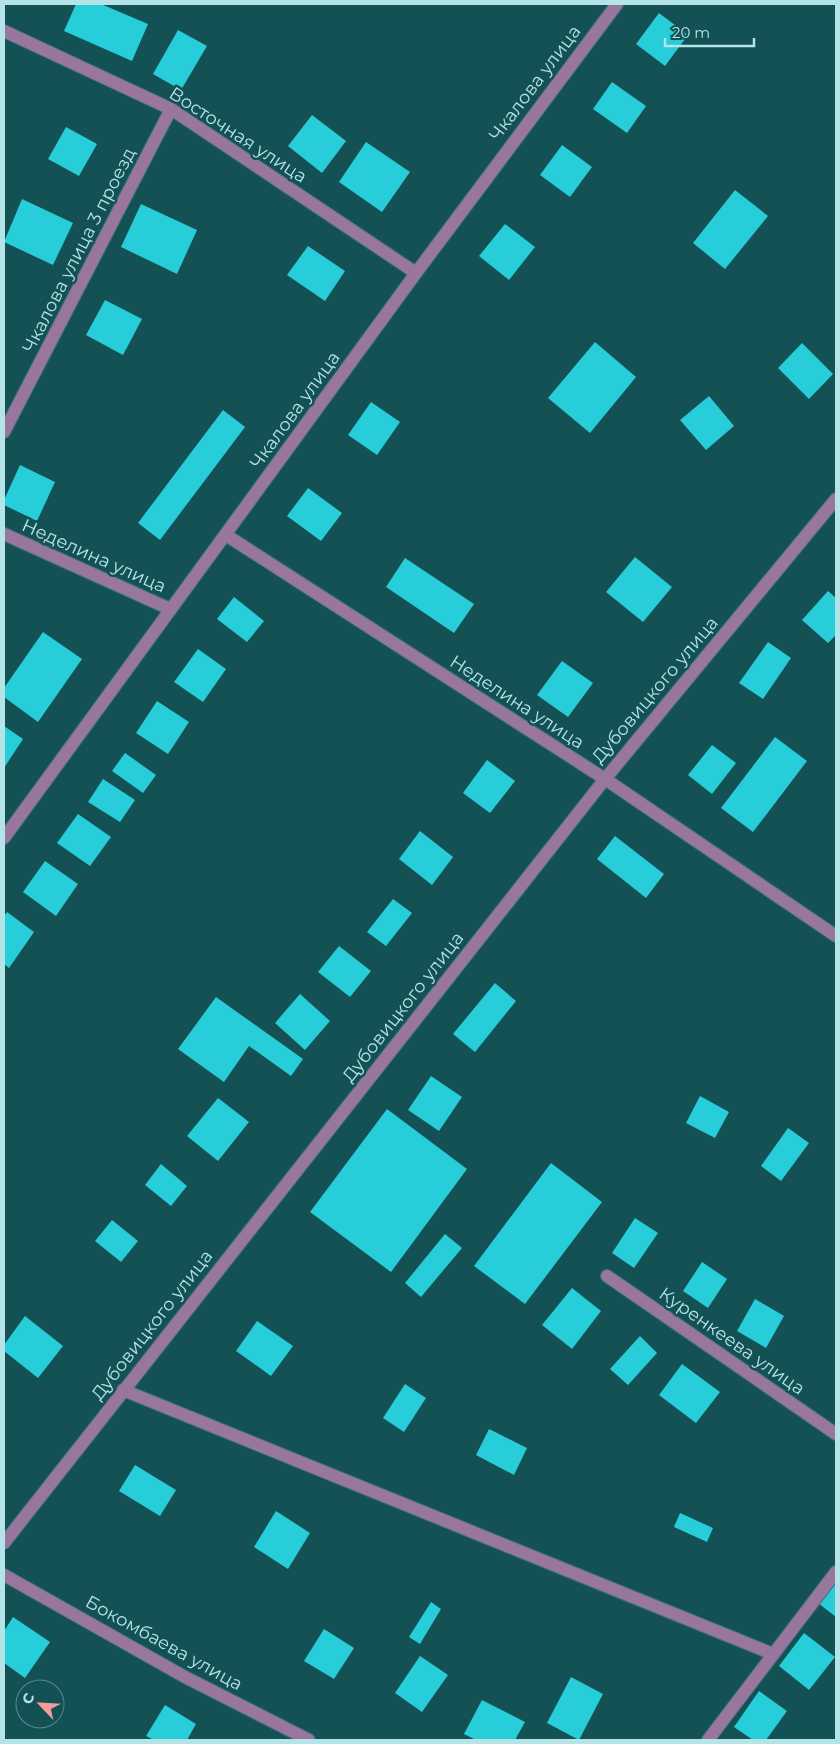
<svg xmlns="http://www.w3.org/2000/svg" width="840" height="1744" font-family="Montserrat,sans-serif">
	<rect width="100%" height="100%" fill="#145155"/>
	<g fill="#27cdd8">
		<polygon points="76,4 101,4 148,24 132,61 64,31"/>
		<polygon points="659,13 688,35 665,66 636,44"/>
		<polygon points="178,30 207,46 181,90 153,74"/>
		<polygon points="612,82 646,106 627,133 593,109"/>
		<polygon points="312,115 346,141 322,173 288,146"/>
		<polygon points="66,127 97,144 79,176 48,159"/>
		<polygon points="366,142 410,172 382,212 339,182"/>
		<polygon points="562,145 592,167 570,197 540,175"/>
		<polygon points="735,190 768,216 725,269 693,243"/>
		<polygon points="22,199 73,223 53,265 4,242"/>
		<polygon points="141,204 197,230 177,274 121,247"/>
		<polygon points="505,224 535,247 509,280 479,256"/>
		<polygon points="308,246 345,271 325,301 287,275"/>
		<polygon points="105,300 142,319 123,355 86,335"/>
		<polygon points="595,342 636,377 590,433 548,398"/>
		<polygon points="802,343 833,374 809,399 778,368"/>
		<polygon points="709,396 734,426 706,450 680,420"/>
		<polygon points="371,402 400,422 377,455 348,435"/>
		<polygon points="223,410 245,427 160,540 138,523"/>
		<polygon points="20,465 55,482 37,521 4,505 4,500"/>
		<polygon points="308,488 342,513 321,541 287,516"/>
		<polygon points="635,557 672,587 643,622 606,592"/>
		<polygon points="405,558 474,604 454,633 386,587"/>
		<polygon points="828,591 836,598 836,635 828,643 802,620"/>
		<polygon points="234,597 264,621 247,642 217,619"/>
		<polygon points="43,632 82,659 38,722 4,697 4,688"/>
		<polygon points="768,642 791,658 763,699 739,683"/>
		<polygon points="198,649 226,669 203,702 174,682"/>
		<polygon points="562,661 593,683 568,717 537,695"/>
		<polygon points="157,701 189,722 168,754 136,733"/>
		<polygon points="4,726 23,739 4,768"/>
		<polygon points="775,737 807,761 753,832 721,808"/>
		<polygon points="712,745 736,763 712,794 688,775"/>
		<polygon points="125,753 156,775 143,793 112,771"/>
		<polygon points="487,760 515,781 490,813 463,793"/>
		<polygon points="103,779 135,800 120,822 88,802"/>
		<polygon points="78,814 111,837 90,866 57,843"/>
		<polygon points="420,831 453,857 432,885 399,859"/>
		<polygon points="615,836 664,874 646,898 597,859"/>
		<polygon points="45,861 78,884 56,916 23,892"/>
		<polygon points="393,899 412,913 386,946 367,932"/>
		<polygon points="7,912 34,932 9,968 4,964 4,916"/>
		<polygon points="339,946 371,971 350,997 318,972"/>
		<polygon points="495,983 516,1001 475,1052 453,1034"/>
		<polygon points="300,994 330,1021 305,1050 275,1023"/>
		<polygon points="216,997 303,1059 291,1076 249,1046 224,1082 178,1049"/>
		<polygon points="431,1076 462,1097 439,1131 408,1110"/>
		<polygon points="700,1096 729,1112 715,1138 686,1123"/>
		<polygon points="218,1098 249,1122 218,1161 187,1136"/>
		<polygon points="387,1109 467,1169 391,1272 310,1212"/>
		<polygon points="788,1128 809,1143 781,1181 761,1166"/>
		<polygon points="551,1163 602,1202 525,1304 474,1266"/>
		<polygon points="161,1164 187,1186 171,1206 145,1185"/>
		<polygon points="635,1218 658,1233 634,1268 612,1253"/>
		<polygon points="112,1220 138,1241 121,1262 95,1241"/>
		<polygon points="445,1234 462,1248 421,1297 405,1283"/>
		<polygon points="702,1262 727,1279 708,1308 683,1291"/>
		<polygon points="572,1288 601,1311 572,1349 542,1325"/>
		<polygon points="755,1299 784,1316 766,1348 737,1331"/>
		<polygon points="25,1316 63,1346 38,1378 4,1351 4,1345"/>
		<polygon points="257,1321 293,1346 271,1376 236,1351"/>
		<polygon points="640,1336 657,1353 628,1385 610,1369"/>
		<polygon points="682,1364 720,1392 696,1423 659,1395"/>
		<polygon points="405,1384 426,1398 404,1432 383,1418"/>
		<polygon points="489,1429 527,1448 514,1475 476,1455"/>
		<polygon points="135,1465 176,1490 160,1516 119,1491"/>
		<polygon points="276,1511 310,1533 288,1569 254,1547"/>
		<polygon points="680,1513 713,1528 707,1542 674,1527"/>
		<polygon points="836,1578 836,1617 818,1603"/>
		<polygon points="431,1602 441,1609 420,1644 409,1637"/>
		<polygon points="13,1617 50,1642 25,1678 4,1663 4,1631"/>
		<polygon points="324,1629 354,1648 334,1679 304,1661"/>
		<polygon points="804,1633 835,1657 809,1690 779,1666"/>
		<polygon points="420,1656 448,1675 422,1712 395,1693"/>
		<polygon points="571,1677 603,1694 579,1740 547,1723"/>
		<polygon points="759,1691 787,1711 766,1740 753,1740 734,1727"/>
		<polygon points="482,1700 525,1722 515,1740 476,1740 464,1734"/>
		<polygon points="165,1705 196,1724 187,1740 154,1740 146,1736"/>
	</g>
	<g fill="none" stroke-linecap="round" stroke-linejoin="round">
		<g stroke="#377175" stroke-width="14">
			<g id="minor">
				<polyline points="4,31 171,109 416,273"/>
				<polyline points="4,432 171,109"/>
				<polyline points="4,534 170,609"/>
				<polyline points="226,535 605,779 836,936"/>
				<polyline points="4,838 416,273 617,4"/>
				<polyline points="607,1276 836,1434"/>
				<polyline points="123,1390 773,1654"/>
				<polyline points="4,1543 605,779 836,499"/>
				<polyline points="4,1575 185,1677 309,1740"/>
				<polyline points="708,1740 836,1572"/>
			</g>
		</g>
		<use href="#minor" stroke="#98769e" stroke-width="12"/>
	</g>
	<g text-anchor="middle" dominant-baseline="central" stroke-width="5" stroke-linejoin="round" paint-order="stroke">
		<g font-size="18" fill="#b4e4e7" stroke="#145155">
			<text transform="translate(535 83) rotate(-53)">Чкалова улица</text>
			<text transform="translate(238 135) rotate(33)">Восточная улица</text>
			<text transform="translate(79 250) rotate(-63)">Чкалова улица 3 проезд</text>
			<text transform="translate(295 410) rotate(-54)">Чкалова улица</text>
			<text transform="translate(94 556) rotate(24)">Неделина улица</text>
			<text transform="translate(655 690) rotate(-50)">Дубовицкого улица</text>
			<text transform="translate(517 702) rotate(33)">Неделина улица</text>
			<text transform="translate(403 1007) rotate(-52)">Дубовицкого улица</text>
			<text transform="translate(152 1325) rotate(-52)">Дубовицкого улица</text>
			<text transform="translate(732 1341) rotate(35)">Куренкеева улица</text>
			<text transform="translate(164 1643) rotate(29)">Бокомбаева улица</text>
		</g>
	</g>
	<rect width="840" height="1744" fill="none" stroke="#b4e4e7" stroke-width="10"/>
	<g transform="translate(40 1704) rotate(295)"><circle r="24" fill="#145155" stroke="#548c8f"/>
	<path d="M0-4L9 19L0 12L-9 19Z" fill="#f59b99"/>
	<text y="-8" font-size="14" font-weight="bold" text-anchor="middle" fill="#b4e4e7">С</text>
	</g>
	<path d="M665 38v8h89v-8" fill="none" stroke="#b4e4e7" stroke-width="2.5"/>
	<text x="672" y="38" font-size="15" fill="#b4e4e7" stroke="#145155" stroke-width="4" paint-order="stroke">20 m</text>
</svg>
